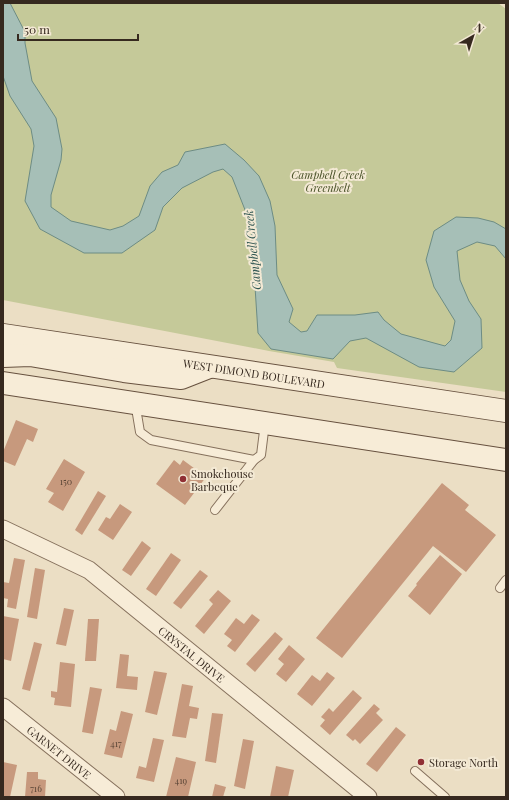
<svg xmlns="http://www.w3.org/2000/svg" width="509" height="800" font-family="'Playfair Display',serif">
	<rect width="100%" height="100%" fill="#ebdec4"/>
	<polygon fill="#c5c999" points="3,3 498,3 506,9 506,392 337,368 334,362 269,351 3,300"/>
	<polygon fill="#a6bfb7" stroke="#6d8c84" points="3,3 10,3 25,32 25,43 32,81 56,118 62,149 61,160 51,195 51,207 71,221 110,230 123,226 139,216 150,186 162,172 178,165 185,152 225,144 244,160 259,176 270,201 275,226 277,275 293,309 289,322 301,332 307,331 317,315 355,315 378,312 384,320 401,334 445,346 451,340 455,321 434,287 426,260 434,231 456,217 478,218 494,222 506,229 506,259 495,246 477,242 457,251 460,280 469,301 481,319 482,348 454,372 419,367 366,338 350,341 333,359 271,349 258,333 251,225 232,177 223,169 213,172 182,188 163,207 155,230 122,253 84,253 40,229 25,201 34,146 31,129 10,96 3,76"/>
	<g fill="#c7997d">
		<polygon points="16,420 38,429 33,442 27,439 15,466 3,461 3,452"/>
		<polygon points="64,459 85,472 63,511 48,502 54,493 46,489"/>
		<polygon points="174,460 180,465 183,460 206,477 185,505 156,484"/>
		<polygon points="442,483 469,505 465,510 496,535 466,572 433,546 342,658 316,638"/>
		<polygon points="98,491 106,496 82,535 75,530"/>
		<polygon points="120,504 132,512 113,540 98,530 106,517 110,519"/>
		<polygon points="142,541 151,548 131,576 122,570"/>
		<polygon points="171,553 181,560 156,596 146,589"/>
		<polygon points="440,555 462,574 430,615 408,596 417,585 416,584"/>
		<polygon points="14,558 25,560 16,609 7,607 8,599 3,598 3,582 9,583"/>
		<polygon points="35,568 45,570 37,619 27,617"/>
		<polygon points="200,570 208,576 181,609 173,603"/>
		<polygon points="218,590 231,601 204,634 195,626 213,604 209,600"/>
		<polygon points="64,608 74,610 66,646 56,644"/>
		<polygon points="252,614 260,620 235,652 227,646 232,640 224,634 236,618 244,624"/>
		<polygon points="3,616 19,619 11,661 3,659"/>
		<polygon points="88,619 99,619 96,661 85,661"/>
		<polygon points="275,632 283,639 255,672 246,664"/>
		<polygon points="34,642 42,644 30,691 22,689"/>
		<polygon points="289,645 305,659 286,682 276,674 284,664 278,659"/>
		<polygon points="120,654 129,655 127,676 138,677 137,690 116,688"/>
		<polygon points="60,662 75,664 71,707 54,705 55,698 51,697 51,691 57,692"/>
		<polygon points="154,671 167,673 157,715 145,712"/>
		<polygon points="327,672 335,678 312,706 297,694 312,675 320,681"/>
		<polygon points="182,684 193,686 189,706 199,708 197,719 190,718 186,738 172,736"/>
		<polygon points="90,687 102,689 93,734 82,732"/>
		<polygon points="353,690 362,698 330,735 320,726 325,720 321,717 329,708 333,712"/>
		<polygon points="374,704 380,709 376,713 383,720 360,744 355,739 353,741 346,735"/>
		<polygon points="121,711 133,714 122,758 104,754 110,729 116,731"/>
		<polygon points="212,713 223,714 216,763 205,761"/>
		<polygon points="396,727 406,735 377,772 366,764"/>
		<polygon points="153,738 164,740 154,782 136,778 139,766 146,768"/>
		<polygon points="243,739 254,741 245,789 234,786"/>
		<polygon points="176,757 196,762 188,797 166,797"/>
		<polygon points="3,762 17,765 10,797 3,797"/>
		<polygon points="276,766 294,770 288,797 270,797"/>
		<polygon points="27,772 38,772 38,779 46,780 45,797 25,797"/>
		<polygon points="215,784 226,787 223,797 212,797"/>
	</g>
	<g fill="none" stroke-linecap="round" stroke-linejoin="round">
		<g stroke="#85705c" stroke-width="10">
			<g id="lane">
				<polyline points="139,405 137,414 140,432 151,440 254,460 261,455 265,423"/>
				<polyline points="215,510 254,460"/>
				<polyline points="500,588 506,580"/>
				<polyline points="415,771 445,797"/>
			</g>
		</g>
		<g stroke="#85705c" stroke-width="19">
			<g id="street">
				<path id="s1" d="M3 529 89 570 368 797"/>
				<path id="s2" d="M3 707 116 797"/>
			</g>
		</g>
		<g stroke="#67513f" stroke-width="24">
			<g id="secondary">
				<path id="s3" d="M3 335 506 411"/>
				<polyline points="3,356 30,355 124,371 181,378 209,367"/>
				<polyline points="3,383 506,460"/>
			</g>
		</g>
		<use href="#lane" stroke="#f7ecd7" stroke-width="8"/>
		<use href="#street" stroke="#f7ecd7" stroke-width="17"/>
		<use href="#secondary" stroke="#f7ecd7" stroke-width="22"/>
	</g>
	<g fill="#902f34" stroke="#f3e9d4" stroke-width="1.5">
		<circle cx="183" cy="479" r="4"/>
		<circle cx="421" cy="762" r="4"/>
	</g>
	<g text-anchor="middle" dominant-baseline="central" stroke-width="4" stroke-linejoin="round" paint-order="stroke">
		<g font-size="9" fill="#5a4536">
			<text x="66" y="481">150</text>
			<text x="116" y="743">417</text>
			<text x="181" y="780">419</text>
			<text x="36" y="788">716</text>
		</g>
		<g font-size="11" font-style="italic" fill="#485127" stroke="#f3e9d4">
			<text x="328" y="174">Campbell Creek<tspan x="328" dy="13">Greenbelt</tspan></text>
		</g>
		<g font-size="11" fill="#36291f" stroke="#f3e9d4">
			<text stroke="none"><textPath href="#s3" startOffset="254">WEST DIMOND BOULEVARD</textPath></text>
			<text stroke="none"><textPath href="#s1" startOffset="228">CRYSTAL DRIVE</textPath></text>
			<text stroke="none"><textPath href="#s2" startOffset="72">GARNET DRIVE</textPath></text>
		</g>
		<g font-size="11" fill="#36291f" stroke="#f3e9d4" text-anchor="start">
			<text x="191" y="473">Smokehouse<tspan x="191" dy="13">Barbeque</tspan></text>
			<text x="429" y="762">Storage North</text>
		</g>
		<g font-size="12" font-style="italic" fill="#2f5551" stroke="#f3e9d4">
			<text transform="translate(252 250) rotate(-96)">Campbell Creek</text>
		</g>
	</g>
	<rect width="509" height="800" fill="none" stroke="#36291f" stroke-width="8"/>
	<g transform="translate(473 36) rotate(39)" stroke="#f3e9d4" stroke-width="3" paint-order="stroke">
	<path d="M0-3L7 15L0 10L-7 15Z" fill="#36291f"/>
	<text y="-6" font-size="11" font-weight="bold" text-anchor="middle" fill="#36291f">N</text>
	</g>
	<path d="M18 34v6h120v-6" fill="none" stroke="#36291f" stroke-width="2"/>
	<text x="24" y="34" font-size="12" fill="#36291f" stroke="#f3e9d4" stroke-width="3" paint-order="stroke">50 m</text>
</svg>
